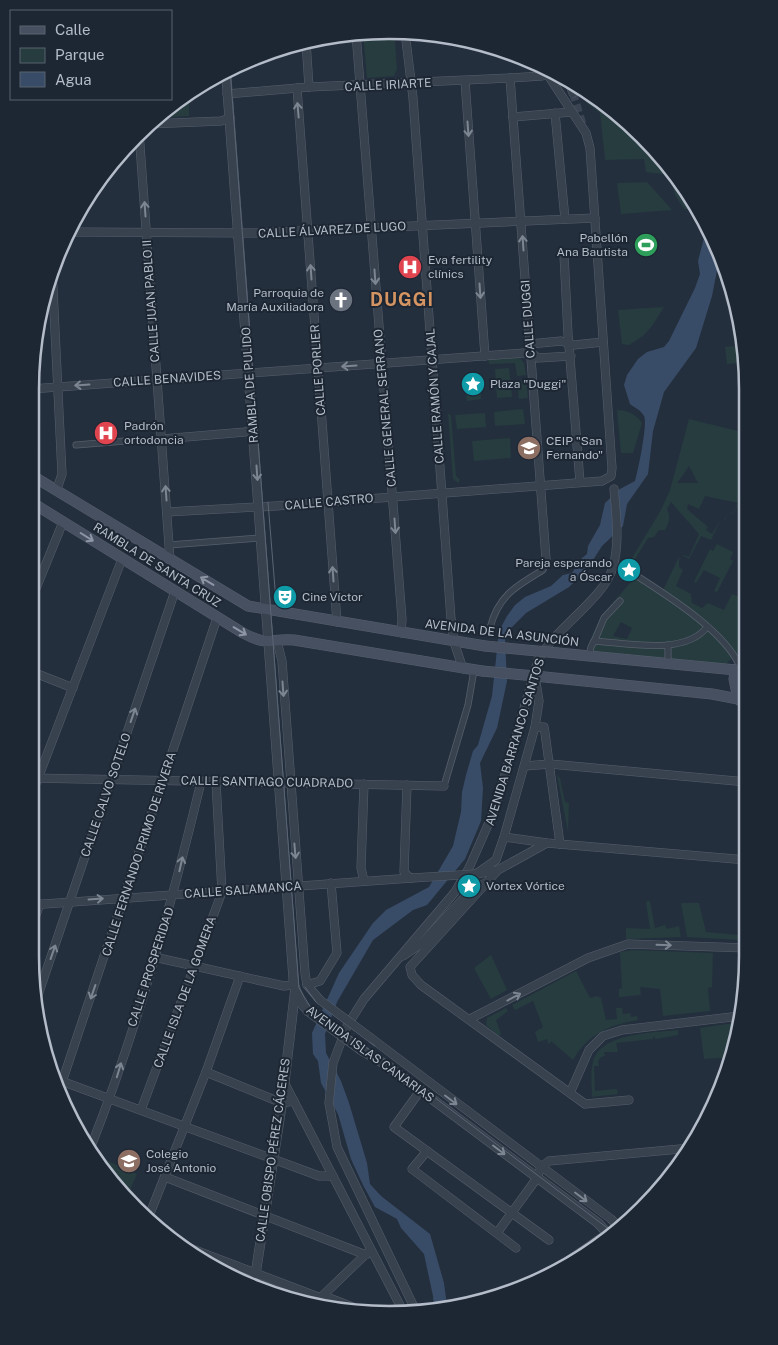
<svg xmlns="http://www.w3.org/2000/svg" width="778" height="1345" font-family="'Public Sans',sans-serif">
	<rect width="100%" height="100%" fill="#242f3e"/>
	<g fill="#263c3f" fill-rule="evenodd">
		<polygon points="394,30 397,69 394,76 367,78 363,33"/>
		<polygon points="581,86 643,135 700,211 684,209 675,195 670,175 646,172 644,159 605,160 600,113 587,103"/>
		<polygon points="189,91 189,116 156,118"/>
		<polygon points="647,182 672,210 621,214 617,183"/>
		<polygon points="664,307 652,326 643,336 629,345 622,344 618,310"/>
		<polygon points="743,345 747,362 727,364 725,347"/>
		<polygon points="519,357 524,363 526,375 517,376 515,363 489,364 488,359"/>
		<polygon points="509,368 512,397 497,398 495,369"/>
		<polygon points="526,380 528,398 519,399 517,381"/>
		<polygon points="480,386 481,399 467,401 465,387"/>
		<polygon points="523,409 525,424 495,426 494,412"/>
		<path d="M617 410C627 410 636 414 642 423L633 453H621Z"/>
		<polygon points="485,413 486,427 457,429 455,415"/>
		<polygon points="448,414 451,415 456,476 460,480 458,483 453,479"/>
		<path d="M689 419 742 432 747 441V508L738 505 733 514 729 512 725 520 721 519 711 540 701 536 689 559 684 556 682 559 679 558V567L683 570 676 586 691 594 692 603 702 608 708 603 724 610 732 594 737 596 744 591 741 589 742 585 738 583 747 565V651L735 655 726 664 594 651V647L589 642 601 616 631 582 636 569 629 563 661 510 670 490ZM689 466 698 483H678V482ZM705 496 738 503 733 513 729 512 724 520 721 519 712 534 706 530 708 527 687 509 688 504 699 509ZM671 502 699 534 689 557 684 555 682 559 679 557 663 590 636 572 637 569 632 564 648 538 654 537 659 530H665C669 523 671 517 667 509ZM621 622 632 628 627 639 613 636Z"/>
		<polygon points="510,438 511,458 474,461 472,441"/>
		<polygon points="717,544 733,552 730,559 733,561 717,592 714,591 720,578 704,570 696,583 694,582 710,549 713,551"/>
		<polygon points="557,775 560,778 565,802 569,803 568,832"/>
		<polygon points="650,901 655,928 665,925 667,929 679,926 681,937 626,939 626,928 650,929 646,902"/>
		<polygon points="681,903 699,903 706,932 740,935 740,940 687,937"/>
		<polygon points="633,950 713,953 712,987 708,988 710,1011 663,1016 660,989 640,987 641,995 619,997 619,989 622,988 620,952"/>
		<polygon points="491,955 507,990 491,999 474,968"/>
		<path d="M576 971 590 998 597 996 601 998 606 1020 617 1019 616 1008H622L623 1014 630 1013 631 1017 637 1016 638 1020C609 1025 588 1034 573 1060L551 1041 549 1045 547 1039 538 1042 535 1032 543 1027 533 1001 515 1010 512 1005Z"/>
		<polygon points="506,1008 508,1011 496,1020 501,1034 498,1036 486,1025 487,1018"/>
		<polygon points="734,1023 738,1028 732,1057 704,1059 700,1028"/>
		<path d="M678 1030V1035L656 1039 653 1036V1039L616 1043 618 1052H604L605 1056 601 1057 598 1061 599 1066H594L595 1091 617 1089 618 1094 592 1097C592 1086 590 1073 593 1062 601 1032 654 1033 678 1030Z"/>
		<path d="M99 1157 137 1174 129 1192C114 1185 105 1176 97 1161Z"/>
	</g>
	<path fill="#394c67" d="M706 223 720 255 712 296 696 348 664 392 653 431 648 474 627 504 623 526 602 546 586 571 569 587 526 613 511 628 505 641 507 681 497 728 480 763 483 788 481 821 465 859 427 905 413 910 373 940 337 1002 325 1034 326 1053 341 1081 349 1103 367 1163 370 1184 381 1196 430 1234 444 1283 447 1306 434 1309 433 1296 424 1254 401 1228 397 1219 375 1207 363 1185 351 1159 338 1114 321 1083 318 1061 313 1054 312 1033 339 973 373 923 386 910 429 887 453 846 461 812 462 792 466 775 473 751 478 745 492 696 499 631 507 616 515 605 525 597 551 586 563 575 572 573 582 558 587 554 588 546 600 525 605 503 620 489 635 481C638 471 648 423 644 416 641 410 635 408 630 404L624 385 627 375 638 359 647 352 664 347 669 341 695 288 700 274 698 261 705 234Z"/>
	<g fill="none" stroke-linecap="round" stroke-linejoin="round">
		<polyline stroke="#3a4453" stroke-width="8" stroke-dasharray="8 4" stroke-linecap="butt" points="573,93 584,129"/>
		<g stroke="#565f6c" stroke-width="7">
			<g id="pedestrian">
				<polyline points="76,445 137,440"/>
				<polyline points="169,545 260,538"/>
				<path d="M637 576C668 596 726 632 740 667"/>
				<path d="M490 628C498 596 516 586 543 570L545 564"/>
				<polyline points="594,642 604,618 620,601"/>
				<path d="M589 656 591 647 594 641C627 643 685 656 707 627"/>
				<polyline points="668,659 668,645"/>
				<polyline points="444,786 468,705 474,670"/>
			</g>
		</g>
		<g stroke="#565f6c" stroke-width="9">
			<g id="minor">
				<polyline points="405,32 413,98 451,619 454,642 463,669"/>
				<polyline points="356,33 402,619 401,633"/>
				<polyline points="306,41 309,87"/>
				<polyline points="510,78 546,559"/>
				<polyline points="568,80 573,93"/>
				<polyline points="465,81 485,356"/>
				<polyline points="297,88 337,622"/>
				<polyline points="227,94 309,87 510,78 542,76 547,73"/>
				<polyline points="555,113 565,219"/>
				<polyline points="513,117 572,112"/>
				<polyline points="149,124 221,121 230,118"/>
				<polyline points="139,132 170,559"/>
				<polyline points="70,232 254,233 595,218"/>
				<polyline points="564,255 568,334 580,482"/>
				<polyline points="52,269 62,474 57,489"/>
				<polyline points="530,344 561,341 574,345 603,342"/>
				<polyline points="31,389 524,353 531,353 538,358 571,356"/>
				<polyline points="162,439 245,432 253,429"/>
				<polyline points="167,512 276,506 602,481 611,476 612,468 590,148 586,133 542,66"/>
				<polyline points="30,603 63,522"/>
				<polyline points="277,641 282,661 305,973 307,985 320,1000"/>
				<polyline points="30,671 73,688"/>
				<polyline points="535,727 544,727 545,733 560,844"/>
				<polyline points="525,766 550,764 747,782"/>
				<polyline points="30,778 444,786"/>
				<polyline points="407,785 404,872 410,878"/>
				<polyline points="30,799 122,559"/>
				<polyline points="504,837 547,843 747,860"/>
				<polyline points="498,870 410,967 412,975 421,985 585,1104 629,1100"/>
				<polyline points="476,874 496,860 504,837 535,727 539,701 535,676"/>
				<polyline points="477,874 498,870 547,843"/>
				<polyline points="364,881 361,868 364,784"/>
				<polyline points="30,905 412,878"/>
				<polyline points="30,931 40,904"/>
				<polyline points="403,956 421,944 475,886 487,883"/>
				<polyline points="154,957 284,986 294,985"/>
				<polyline points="307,985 320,981 337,953 331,883"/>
				<polyline points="37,998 175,591"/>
				<polyline points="470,1019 588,958 628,944 747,948"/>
				<polyline points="371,1038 611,1219 621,1229"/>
				<polyline points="206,1072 282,1103 294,1101"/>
				<polyline points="53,1078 319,1176 333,1176"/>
				<polyline points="284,1082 404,1313"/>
				<polyline points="59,1091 217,618"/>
				<polyline points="420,1091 394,1127 549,1240"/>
				<polyline points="570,1093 589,1050 603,1036 622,1030 740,1016"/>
				<polyline points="141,1110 222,892 216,782"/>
				<path d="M90 1149C137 1030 171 906 201 782"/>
				<polyline points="427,1151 412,1169 516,1248"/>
				<polyline points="165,1177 366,1255"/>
				<polyline points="149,1216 206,1072 240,976"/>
				<polyline points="617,1224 629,1222"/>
				<polyline points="497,1233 537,1178 541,1167 549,1161 691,1148"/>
				<polyline points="179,1244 321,1298"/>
				<polyline points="562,1265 608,1233"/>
				<polyline points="324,1296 358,1309"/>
				<polyline points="314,1304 367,1253"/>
				<path d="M415 1314 413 1305 337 1147 329 1103 333 1063 347 1026 364 999 455 892 469 868 495 809 538 660C555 628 605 598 613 567 620 542 616 514 614 489"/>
			</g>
		</g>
		<g stroke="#565f6c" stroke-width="10">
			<g id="tertiary">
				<polyline points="226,71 294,985 301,1003 308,1011"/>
				<polyline points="361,1050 388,1066 598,1223 610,1236"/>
				<polyline points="254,1284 282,1103 295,992"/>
			</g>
		</g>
		<g stroke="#565f6c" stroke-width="11">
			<g id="secondary">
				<polyline points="31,475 248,606 485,646"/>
				<path d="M31 502 243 633C269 647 270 638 294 640L482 671"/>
				<polyline points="558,653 736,670"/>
				<polyline points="747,666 736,670 734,679 738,699 747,706"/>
				<polyline points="535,676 712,694 738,699"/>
			</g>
		</g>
		<use href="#pedestrian" stroke="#38414e" stroke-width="5.5"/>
		<use href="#minor" stroke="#38414e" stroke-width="8"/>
		<use href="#tertiary" stroke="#38414e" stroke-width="9"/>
		<use href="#secondary" stroke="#465061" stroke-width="10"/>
		<g stroke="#5a6575" stroke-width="1">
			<polyline points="230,69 299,988 311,1008 397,1069 614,1233"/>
			<polyline points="268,502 276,601"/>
			<polyline points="305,987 316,1002 375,1046"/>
		</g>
		<g stroke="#565f6c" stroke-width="9" stroke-linecap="butt">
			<g id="minor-bridge">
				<polyline points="412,878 476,874"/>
				<polyline points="320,1000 371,1038"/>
			</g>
		</g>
		<g stroke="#565f6c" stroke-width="10" stroke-linecap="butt">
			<polyline id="tertiary-bridge" points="308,1011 361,1050"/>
		</g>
		<g stroke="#565f6c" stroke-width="11" stroke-linecap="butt">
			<g id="secondary-bridge">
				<polyline points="485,646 558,653"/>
				<polyline points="482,671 535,676"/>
			</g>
		</g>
		<use href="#minor-bridge" stroke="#38414e" stroke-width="8"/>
		<use href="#tertiary-bridge" stroke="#38414e" stroke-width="9"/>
		<use href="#secondary-bridge" stroke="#465061" stroke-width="10"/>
	</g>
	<defs><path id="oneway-shaft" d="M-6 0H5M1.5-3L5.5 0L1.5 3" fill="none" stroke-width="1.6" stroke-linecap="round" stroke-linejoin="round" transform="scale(1.25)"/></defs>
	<g stroke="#7c8592">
		<use href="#oneway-shaft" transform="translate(298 110) rotate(-95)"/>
		<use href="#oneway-shaft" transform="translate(468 129) rotate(86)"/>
		<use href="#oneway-shaft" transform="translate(145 209) rotate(-94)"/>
		<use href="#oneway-shaft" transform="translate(523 243) rotate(-94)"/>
		<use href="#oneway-shaft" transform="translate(311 272) rotate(-94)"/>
		<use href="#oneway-shaft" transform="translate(375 277) rotate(86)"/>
		<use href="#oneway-shaft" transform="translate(480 291) rotate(86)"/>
		<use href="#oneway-shaft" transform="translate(349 366) rotate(176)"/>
		<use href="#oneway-shaft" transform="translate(82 385) rotate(176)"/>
		<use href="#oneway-shaft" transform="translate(257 473) rotate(86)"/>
		<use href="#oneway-shaft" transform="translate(166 493) rotate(-94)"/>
		<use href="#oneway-shaft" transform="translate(395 526) rotate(86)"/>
		<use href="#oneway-shaft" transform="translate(333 574) rotate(-94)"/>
		<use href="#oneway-shaft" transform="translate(283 689) rotate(86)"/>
		<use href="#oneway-shaft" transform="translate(133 715) rotate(-71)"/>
		<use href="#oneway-shaft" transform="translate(295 851) rotate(85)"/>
		<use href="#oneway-shaft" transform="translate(181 864) rotate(-77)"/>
		<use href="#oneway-shaft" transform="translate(96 899) rotate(-4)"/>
		<use href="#oneway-shaft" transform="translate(664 945) rotate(2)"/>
		<use href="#oneway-shaft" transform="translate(53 952) rotate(-71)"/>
		<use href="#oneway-shaft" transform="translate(93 992) rotate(109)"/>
		<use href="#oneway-shaft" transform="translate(514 997) rotate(-28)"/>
		<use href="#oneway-shaft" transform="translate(119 1070) rotate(-73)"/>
		<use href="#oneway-shaft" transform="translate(451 1100) rotate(37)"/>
		<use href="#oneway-shaft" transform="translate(499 1150) rotate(37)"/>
		<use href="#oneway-shaft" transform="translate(581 1197) rotate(37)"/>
	</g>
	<g stroke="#8e96a5">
		<use href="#oneway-shaft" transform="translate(87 537) rotate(32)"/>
		<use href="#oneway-shaft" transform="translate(207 581) rotate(-149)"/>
		<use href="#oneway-shaft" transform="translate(240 631) rotate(31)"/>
	</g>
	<defs>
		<g id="stadium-disc" transform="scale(1.25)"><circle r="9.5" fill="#2e9e5b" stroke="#1d2633"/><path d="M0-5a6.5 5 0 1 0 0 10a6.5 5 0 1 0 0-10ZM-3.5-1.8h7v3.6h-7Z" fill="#fff"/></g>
		<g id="hospital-disc" transform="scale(1.25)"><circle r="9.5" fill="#e0444e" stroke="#1d2633"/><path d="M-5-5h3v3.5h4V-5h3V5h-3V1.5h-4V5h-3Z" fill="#fff"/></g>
		<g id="church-disc" transform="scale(1.25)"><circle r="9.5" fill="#6b7280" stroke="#1d2633"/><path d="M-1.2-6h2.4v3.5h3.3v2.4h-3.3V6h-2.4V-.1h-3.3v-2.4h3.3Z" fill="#fff"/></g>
		<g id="sight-disc" transform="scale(1.25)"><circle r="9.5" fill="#0f9aa8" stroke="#1d2633"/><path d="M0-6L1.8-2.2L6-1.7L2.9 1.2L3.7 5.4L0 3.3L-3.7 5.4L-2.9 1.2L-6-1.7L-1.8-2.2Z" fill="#fff"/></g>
		<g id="school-disc" transform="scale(1.25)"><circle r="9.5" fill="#8d6e63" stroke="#1d2633"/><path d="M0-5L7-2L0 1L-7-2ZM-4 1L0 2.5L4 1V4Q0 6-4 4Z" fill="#fff"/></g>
		<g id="theatre-disc" transform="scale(1.25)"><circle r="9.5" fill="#0f9aa8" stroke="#1d2633"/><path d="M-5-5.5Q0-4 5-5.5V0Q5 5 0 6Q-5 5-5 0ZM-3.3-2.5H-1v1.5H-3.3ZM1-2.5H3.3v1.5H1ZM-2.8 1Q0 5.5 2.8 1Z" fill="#fff"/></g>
	</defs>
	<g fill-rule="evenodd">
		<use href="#stadium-disc" x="646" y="245"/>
		<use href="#hospital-disc" x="410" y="267"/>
		<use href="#church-disc" x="341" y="300"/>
		<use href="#sight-disc" x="473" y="384"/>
		<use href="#hospital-disc" x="106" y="433"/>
		<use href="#school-disc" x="529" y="448"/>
		<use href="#sight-disc" x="629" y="570"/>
		<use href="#theatre-disc" x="285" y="597"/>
		<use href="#sight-disc" x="469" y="886"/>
		<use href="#school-disc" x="129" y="1161"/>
	</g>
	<g text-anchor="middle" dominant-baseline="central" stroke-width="4" stroke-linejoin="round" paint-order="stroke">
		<g font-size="12" fill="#b4bcc9" stroke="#1d2633">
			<text transform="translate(388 85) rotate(-3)">CALLE IRIARTE</text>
			<text transform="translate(332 230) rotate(-3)">CALLE ÁLVAREZ DE LUGO</text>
			<text transform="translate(151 301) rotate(-94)">CALLE JUAN PABLO II</text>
			<text transform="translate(528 319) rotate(-94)">CALLE DUGGI</text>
			<text transform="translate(318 370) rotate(-94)">CALLE PORLIER</text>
			<text transform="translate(167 379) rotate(-4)">CALLE BENAVIDES</text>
			<text transform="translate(250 385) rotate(-94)">RAMBLA DE PULIDO</text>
			<text transform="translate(435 396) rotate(-94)">CALLE RAMÓN Y CAJAL</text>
			<text transform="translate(385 408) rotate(-95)">CALLE GENERAL SERRANO</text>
			<text transform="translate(329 502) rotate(-5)">CALLE CASTRO</text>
			<text transform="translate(157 565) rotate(32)">RAMBLA DE SANTA CRUZ</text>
			<text transform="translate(502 633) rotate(7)">AVENIDA DE LA ASUNCIÓN</text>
			<text transform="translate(515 742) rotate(-73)">AVENIDA BARRANCO SANTOS</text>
			<text transform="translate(267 782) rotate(1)">CALLE SANTIAGO CUADRADO</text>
			<text transform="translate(106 795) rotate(-71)">CALLE CALVO SOTELO</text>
			<text transform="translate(139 854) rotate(-72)">CALLE FERNANDO PRIMO DE RIVERA</text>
			<text transform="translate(243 890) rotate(-4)">CALLE SALAMANCA</text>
			<text transform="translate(151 967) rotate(-72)">CALLE PROSPERIDAD</text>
			<text transform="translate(185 992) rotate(-70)">CALLE ISLA DE LA GOMERA</text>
			<text transform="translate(370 1054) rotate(36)">AVENIDA ISLAS CANARIAS</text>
			<text transform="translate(273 1150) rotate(-82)">CALLE OBISPO PÉREZ CÁCERES</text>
		</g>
		<g font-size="12" fill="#b4bcc9" stroke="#1d2633" text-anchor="start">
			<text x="628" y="238" text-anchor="end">Pabellón<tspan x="628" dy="14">Ana Bautista</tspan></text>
			<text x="428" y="260">Eva fertility<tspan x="428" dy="14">clínics</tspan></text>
			<text x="324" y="293" text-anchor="end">Parroquia de<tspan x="324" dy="14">María Auxiliadora</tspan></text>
			<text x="490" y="384">Plaza "Duggi"</text>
			<text x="124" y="426">Padrón<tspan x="124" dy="14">ortodoncia</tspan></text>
			<text x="546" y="441">CEIP "San<tspan x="546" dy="14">Fernando"</tspan></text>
			<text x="612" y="563" text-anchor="end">Pareja esperando<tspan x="612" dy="14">a Óscar</tspan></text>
			<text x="302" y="597">Cine Víctor</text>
			<text x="486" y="886">Vortex Vórtice</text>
			<text x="146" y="1154">Colegio<tspan x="146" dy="14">José Antonio</tspan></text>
		</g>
		<g font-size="18" font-weight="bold" letter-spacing="1" fill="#d59563" stroke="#1d2633">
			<text x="402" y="299">DUGGI</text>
		</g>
	</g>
	<path d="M0 0H778V1345H0ZM389 39H389A350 350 0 0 1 739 389V956A350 350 0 0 1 389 1306H389A350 350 0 0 1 39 956V389A350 350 0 0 1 389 39Z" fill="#1d2633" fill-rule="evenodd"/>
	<path fill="none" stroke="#b4bcc9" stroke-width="2.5" d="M389 39H389A350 350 0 0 1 739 389V956A350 350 0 0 1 389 1306H389A350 350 0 0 1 39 956V389A350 350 0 0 1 389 39Z"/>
	<rect x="10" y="10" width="162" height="90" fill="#1d2633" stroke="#59626f"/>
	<rect x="20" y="26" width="25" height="8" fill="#465061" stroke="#59626f"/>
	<text x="55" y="35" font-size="15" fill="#b4bcc9">Calle</text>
	<rect x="20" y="48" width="25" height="15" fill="#263c3f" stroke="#59626f"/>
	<text x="55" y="60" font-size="15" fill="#b4bcc9">Parque</text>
	<rect x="20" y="72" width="25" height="15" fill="#394c67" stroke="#59626f"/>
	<text x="55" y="85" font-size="15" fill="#b4bcc9">Agua</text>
</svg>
